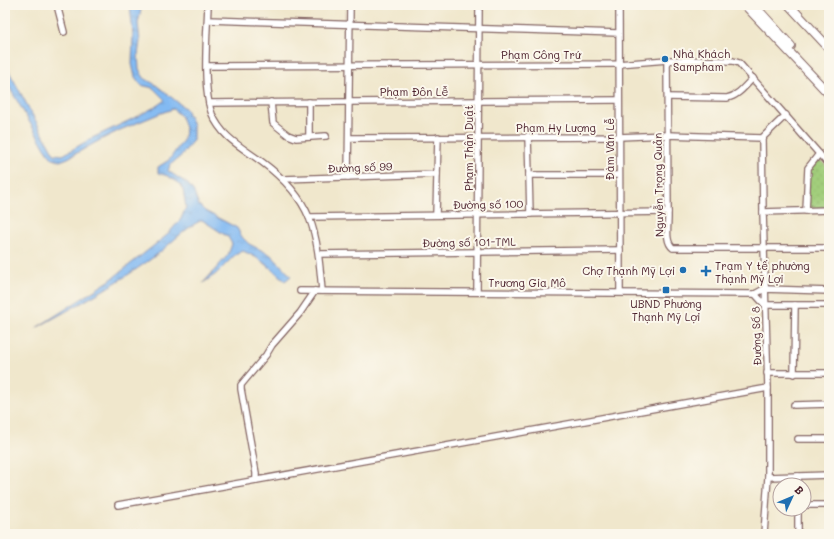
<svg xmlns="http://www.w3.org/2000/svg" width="834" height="539" font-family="Mali,sans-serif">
	<defs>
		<pattern id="park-dots" width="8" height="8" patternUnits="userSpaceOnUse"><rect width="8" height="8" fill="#a2ce7b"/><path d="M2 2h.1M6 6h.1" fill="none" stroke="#8db06a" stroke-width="1.8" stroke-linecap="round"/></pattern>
		<pattern id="water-ripples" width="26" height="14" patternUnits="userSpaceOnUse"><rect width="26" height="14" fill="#83baf2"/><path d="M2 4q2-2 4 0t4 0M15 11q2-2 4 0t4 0" fill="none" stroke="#739fd0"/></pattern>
	</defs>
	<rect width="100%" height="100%" fill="#fbf7ec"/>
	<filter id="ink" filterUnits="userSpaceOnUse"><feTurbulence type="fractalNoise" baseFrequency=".025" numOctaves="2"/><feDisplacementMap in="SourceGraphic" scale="8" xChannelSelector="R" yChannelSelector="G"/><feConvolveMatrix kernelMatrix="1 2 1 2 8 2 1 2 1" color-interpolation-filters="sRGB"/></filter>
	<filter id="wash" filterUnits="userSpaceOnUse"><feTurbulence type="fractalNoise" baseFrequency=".012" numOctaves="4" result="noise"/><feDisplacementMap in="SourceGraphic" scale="16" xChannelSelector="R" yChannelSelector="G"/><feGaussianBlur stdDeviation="0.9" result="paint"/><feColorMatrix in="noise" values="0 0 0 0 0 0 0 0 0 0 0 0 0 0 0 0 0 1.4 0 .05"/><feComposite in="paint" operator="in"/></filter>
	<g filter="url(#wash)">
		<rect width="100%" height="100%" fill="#f0e7cc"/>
		<polygon fill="url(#park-dots)" stroke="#767653" points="817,160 823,162 829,169 829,208 812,208 807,204 807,169"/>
		<path fill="url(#water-ripples)" stroke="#666c8e" d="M130 5H142L138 23 140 41 138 55 139 69 144 78 156 85 186 109 193 125V140L181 156 170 165 168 171 188 184 194 192 198 204 205 211 237 228 242 237 249 244 271 255 291 276 285 281C271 268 262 259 243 251L235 255 216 274 203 283 228 255 232 244 228 237 202 220C183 229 169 246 151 259 115 285 76 306 36 328L109 281 166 236 181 219 186 207 183 190 179 183 168 176 158 173V167L169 160 184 139 185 128 181 116 173 109 161 113 120 130 100 140 68 158 60 161 53 159 47 152 12 92 5 77V64L33 116 54 154 63 155 92 138 128 121 155 107 165 100 153 88 141 85 135 77 132 64 133 35Z"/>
	</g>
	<g filter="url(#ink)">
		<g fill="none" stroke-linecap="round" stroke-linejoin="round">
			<g stroke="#846563" stroke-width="8">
				<g id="minor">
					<polyline points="57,5 64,32"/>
					<path d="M208 5C207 34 202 88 212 114 222 138 242 147 262 162 313 200 317 230 322 291"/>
					<polyline points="619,5 620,292"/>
					<polyline points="208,20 618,33"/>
					<path d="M667 60 668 217C668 227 665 242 673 248H829"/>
					<polyline points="207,66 618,64 667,60 733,61 739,63 829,165"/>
					<path d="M668 97 727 98C738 96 745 86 753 78"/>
					<polyline points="271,102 273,123 288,135 296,138 326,136"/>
					<polyline points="309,102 309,137"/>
					<polyline points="209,103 619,100"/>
					<polyline points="528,136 530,214"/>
					<polyline points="349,138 619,137 667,135 762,138"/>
					<polyline points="762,138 763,212 768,388 768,477 764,534"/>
					<polyline points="762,138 786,115"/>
					<polyline points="529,175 619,175"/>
					<polyline points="348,177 350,5"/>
					<polyline points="283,179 437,174"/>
					<polyline points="806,211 808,168 819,154"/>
					<polyline points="763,212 829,210"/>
					<polyline points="436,215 438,137"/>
					<polyline points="309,217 668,212"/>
					<polyline points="319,254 620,250"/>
					<polyline points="300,291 755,294 764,289 829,291"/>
					<polyline points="477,292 479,5"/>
					<polyline points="755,294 765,305 829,305"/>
					<polyline points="767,373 829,373"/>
					<polyline points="794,374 795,305"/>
					<polyline points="794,405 829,404"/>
					<polyline points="798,439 829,439"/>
					<polyline points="798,476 798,485"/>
					<polyline points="768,477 829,475"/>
					<polyline points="256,480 256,473 241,389 241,385 266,355 272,345 300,313 315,291"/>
					<polyline points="118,505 768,388"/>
					<polyline points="804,505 829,505"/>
					<polyline points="798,509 798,529"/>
				</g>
			</g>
			<g stroke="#846563" stroke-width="10">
				<g id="primary">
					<polyline points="745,5 829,94"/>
					<polyline points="754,5 791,46"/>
					<polyline points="789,5 829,48"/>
				</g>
			</g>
			<use href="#minor" stroke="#fff" stroke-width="5.5"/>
			<use href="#primary" stroke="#fff" stroke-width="8"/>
		</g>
	</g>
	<g fill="#1f6fb2" stroke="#fbf7ec" stroke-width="1.5">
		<circle cx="665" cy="59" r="4"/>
		<circle cx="683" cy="270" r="4"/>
		<path d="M704 265h4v4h4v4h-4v4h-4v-4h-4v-4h4z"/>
		<rect x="662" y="286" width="8" height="8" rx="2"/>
	</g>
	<g text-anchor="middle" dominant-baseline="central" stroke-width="4" stroke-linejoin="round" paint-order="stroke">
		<g font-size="11" fill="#4a1f2b" stroke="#fbf7ec" text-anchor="start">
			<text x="673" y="53">Nhà Khách<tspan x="673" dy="13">Sampham</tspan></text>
			<text x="715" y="265">Trạm Y tế phường<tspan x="715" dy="13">Thạnh Mỹ Lợi</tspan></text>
			<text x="675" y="270" text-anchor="end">Chợ Thạnh Mỹ Lợi</text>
			<text x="666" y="303" text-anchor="middle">UBND Phường<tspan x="666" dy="13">Thạnh Mỹ Lợi</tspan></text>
		</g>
		<g font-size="11" fill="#4a1f2b" stroke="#fbf7ec">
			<text x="541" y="54">Phạm Công Trứ</text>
			<text x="414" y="91">Phạm Đôn Lễ</text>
			<text x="556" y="127">Phạm Hy Lượng</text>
			<text transform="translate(468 148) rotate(-90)">Phạm Thận Duật</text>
			<text transform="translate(609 149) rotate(-90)">Đàm Văn Lễ</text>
			<text transform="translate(360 167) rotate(-2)">Đường số 99</text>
			<text transform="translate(658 185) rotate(-91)">Nguyễn Trọng Quản</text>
			<text transform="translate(488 204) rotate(-1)">Đường số 100</text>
			<text transform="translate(469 242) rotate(-1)">Đường số 101-TML</text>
			<text x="527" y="282">Trương Gia Mô</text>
			<text transform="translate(756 336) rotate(-92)">Đường Số 8</text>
		</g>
	</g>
	<rect width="834" height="539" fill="none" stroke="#fbf7ec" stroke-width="20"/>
	<g transform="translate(792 497) rotate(46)"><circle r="19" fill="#fbf7ec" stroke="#b4a19f"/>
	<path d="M0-3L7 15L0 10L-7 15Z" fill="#1f6fb2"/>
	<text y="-6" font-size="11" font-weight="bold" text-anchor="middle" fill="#4a1f2b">B</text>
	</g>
</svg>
